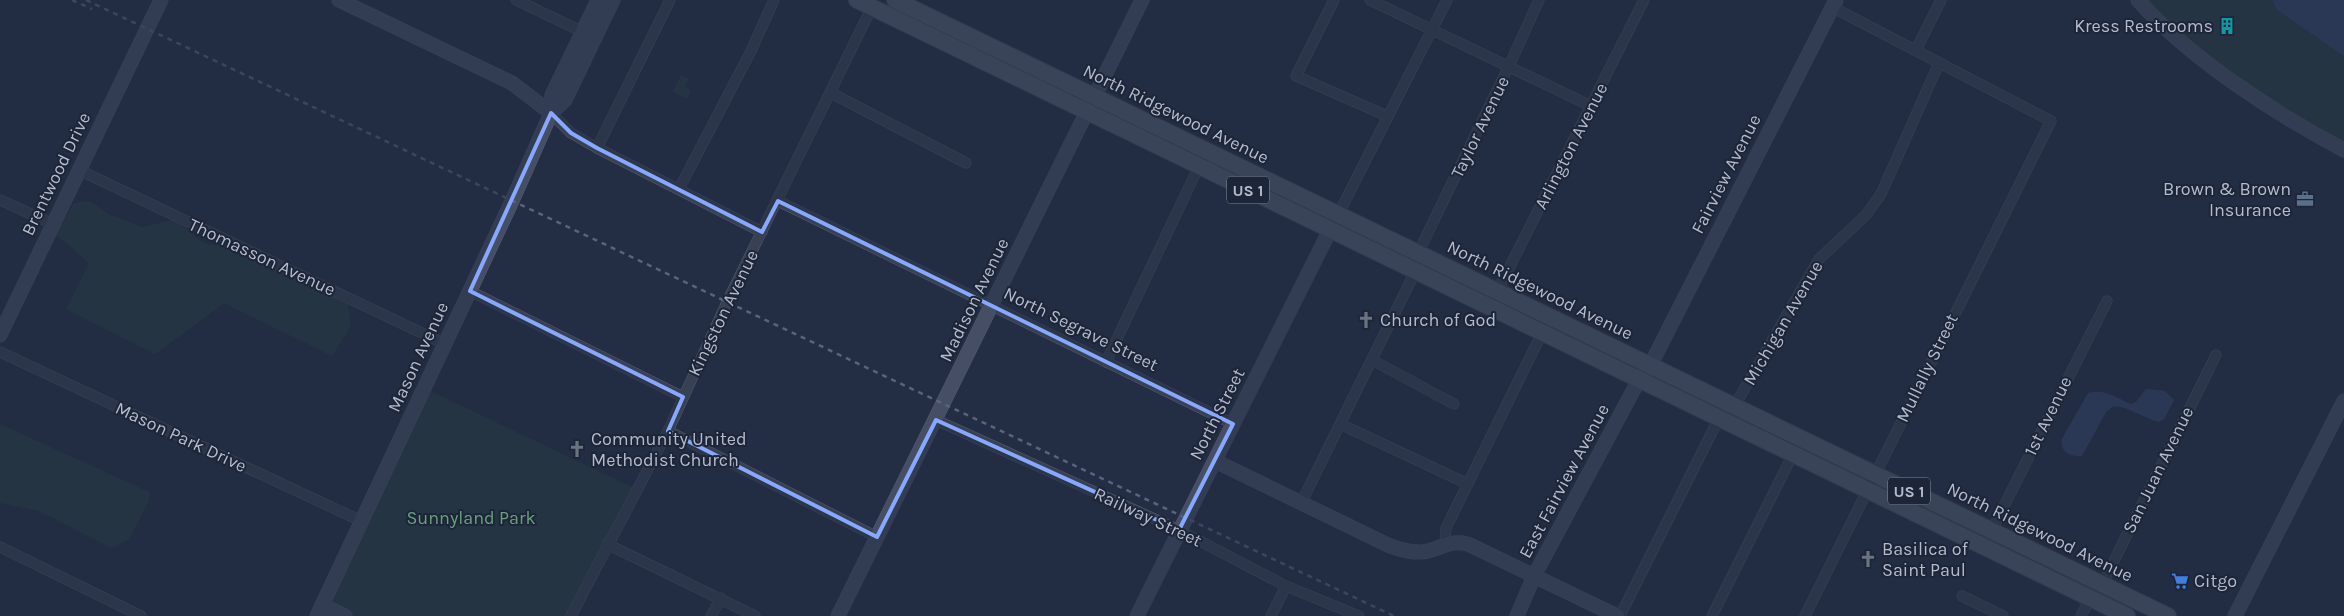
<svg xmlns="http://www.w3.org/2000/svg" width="2344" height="616" font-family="Karla,sans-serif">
	<rect width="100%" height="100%" fill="#232d44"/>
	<g fill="#263d44">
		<polygon points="2138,0 2272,0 2277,10 2344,56 2344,150 2250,92"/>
		<polygon points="681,75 689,79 685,86 691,91 687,99 673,92"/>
		<path d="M90 201 108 214 142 227 172 220C177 223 184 226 189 231 201 240 206 249 223 243L348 303 351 326 332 356 224 303 155 354 66 309 89 263 64 241 55 236 74 203Z"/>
		<polygon points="424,388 636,489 571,616 345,616 322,605"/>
		<polygon points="0,424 149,492 149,501 129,539 112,548 39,511 0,503"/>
	</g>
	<g fill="#36466c">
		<polygon points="2272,0 2344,0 2344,56 2277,10"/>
		<path d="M2146 389 2165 391 2174 400 2164 419 2159 422C2144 419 2125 404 2112 407L2106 412 2082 456C2070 457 2060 452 2062 439L2088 393C2103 388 2117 398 2131 404L2136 402Z"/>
	</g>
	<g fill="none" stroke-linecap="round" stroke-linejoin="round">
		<g stroke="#535b6d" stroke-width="11">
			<g id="street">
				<polyline points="516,0 583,32"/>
				<polyline points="1334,0 1296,76 1387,116"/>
				<polyline points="1370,0 1591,106"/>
				<polyline points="1916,50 1941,0"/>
				<polyline points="831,93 966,163"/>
				<polyline points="551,113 571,133 597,148 762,232"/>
				<polyline points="597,148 670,0"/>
				<polyline points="79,170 445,344"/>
				<polyline points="679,189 751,51 774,0"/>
				<polyline points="0,200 53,224"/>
				<polyline points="778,201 1233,424"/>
				<polyline points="1338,215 1447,0"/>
				<polyline points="1418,253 1509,66 1539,0"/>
				<polyline points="470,291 683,397"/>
				<polyline points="1497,292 1644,0"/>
				<polyline points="0,352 361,521"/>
				<polyline points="1372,360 1454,404"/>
				<polyline points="1106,362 1199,166"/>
				<polyline points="1734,407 1819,259 1866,215 1881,194 1939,63"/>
				<polyline points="936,420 1179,530 1286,586 1359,616"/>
				<polyline points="1340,424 1468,484"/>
				<polyline points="668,431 877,537"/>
				<polyline points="1301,503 1416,270"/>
				<polyline points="1991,532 2107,301"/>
				<polyline points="1445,543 1446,528 1542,333"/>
				<polyline points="607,544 755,616"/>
				<polyline points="0,547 141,616"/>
				<polyline points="2102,585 2216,355"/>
				<polyline points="1962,596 2003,616"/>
				<polyline points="571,616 668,431 727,302 872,7"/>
				<polyline points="711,616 721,598"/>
				<polyline points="1271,616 1286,586"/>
				<polyline points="1620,616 1719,418"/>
				<polyline points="1712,616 1793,454"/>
				<polyline points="1805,616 2051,121 1832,7"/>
				<polyline points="2081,616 2090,599"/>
			</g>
		</g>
		<g stroke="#535b6d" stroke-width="15">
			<g id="secondary">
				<polyline points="339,0 512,83 551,113"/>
				<path d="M2138 0C2189 58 2276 114 2344 150"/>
				<polyline points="551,113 565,100 613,0"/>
				<polyline points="0,335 161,0"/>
				<path d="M1215 461 1390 546C1400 549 1410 553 1421 552 1440 551 1445 539 1468 544L1617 616"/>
				<polyline points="322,605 345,616"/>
				<polyline points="317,616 512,201 551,113 552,95 598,0"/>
				<polyline points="838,616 1142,0"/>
				<polyline points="1137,616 1330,230"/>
				<polyline points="1517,616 1534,576 1634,389 1650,366 1836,0"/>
				<polyline points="2235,616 2344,401"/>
			</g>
		</g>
		<g stroke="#42495c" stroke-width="18">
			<g id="primary">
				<polyline points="857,0 2127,616"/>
				<polyline points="895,0 2168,616"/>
			</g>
		</g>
		<use href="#street" stroke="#384053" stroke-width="10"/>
		<use href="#secondary" stroke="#464e66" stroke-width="14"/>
		<use href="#primary" stroke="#565f73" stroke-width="16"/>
		<g stroke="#5a637a" stroke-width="2.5" stroke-dasharray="5 5" stroke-linecap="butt">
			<polyline points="72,0 92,9"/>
			<polyline points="86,0 1394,616"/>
		</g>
	</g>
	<path d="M0 0H2344V616H0ZM551 113 571 133 597 148 762 232 778 201 1233 424 1179 530 936 420 877 537 668 431 683 397 470 291Z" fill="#232d44" fill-opacity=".55" fill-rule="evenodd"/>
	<path fill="none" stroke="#88a7ff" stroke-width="4" stroke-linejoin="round" d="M551 113 571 133 597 148 762 232 778 201 1233 424 1179 530 936 420 877 537 668 431 683 397 470 291Z"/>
	<defs>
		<g id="building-bare" transform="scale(1.35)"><path d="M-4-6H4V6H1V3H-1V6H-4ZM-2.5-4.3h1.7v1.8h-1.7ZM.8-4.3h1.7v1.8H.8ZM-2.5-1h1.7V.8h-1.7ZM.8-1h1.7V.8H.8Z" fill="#0f9aa8" stroke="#1d2538" stroke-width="2.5" paint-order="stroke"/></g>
		<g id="office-bare" transform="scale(1.35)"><path d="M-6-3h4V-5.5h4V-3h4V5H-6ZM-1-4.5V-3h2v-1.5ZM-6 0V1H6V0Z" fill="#5c6f8a" stroke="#1d2538" stroke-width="2.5" paint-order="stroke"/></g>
		<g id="church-bare" transform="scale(1.35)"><path d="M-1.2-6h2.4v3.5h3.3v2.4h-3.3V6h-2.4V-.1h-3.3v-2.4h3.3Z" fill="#6b7280" stroke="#1d2538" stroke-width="2.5" paint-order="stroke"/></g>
		<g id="supermarket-bare" transform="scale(1.35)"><path d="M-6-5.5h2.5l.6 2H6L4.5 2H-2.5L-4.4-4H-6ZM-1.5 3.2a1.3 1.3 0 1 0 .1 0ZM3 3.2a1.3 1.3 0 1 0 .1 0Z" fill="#3f7fe0" stroke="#1d2538" stroke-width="2.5" paint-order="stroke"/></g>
	</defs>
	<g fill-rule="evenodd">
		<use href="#building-bare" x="2227" y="26"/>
		<use href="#office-bare" x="2305" y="199"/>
		<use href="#church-bare" x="1366" y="320"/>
		<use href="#church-bare" x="577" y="449"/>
		<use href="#church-bare" x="1868" y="559"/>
		<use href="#supermarket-bare" x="2180" y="581"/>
	</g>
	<g text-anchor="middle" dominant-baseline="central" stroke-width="4" stroke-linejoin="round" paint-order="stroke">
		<g fill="#1d2538" stroke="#878ea0" stroke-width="1">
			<rect x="1227" y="176.5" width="42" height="27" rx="4"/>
			<rect x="1888" y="477.5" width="42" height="27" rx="4"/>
		</g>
		<g font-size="16" font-weight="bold" fill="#b5bbcd">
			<text x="1248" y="190">US 1</text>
			<text x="1909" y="491">US 1</text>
		</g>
		<g font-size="18" fill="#b5bbcd" stroke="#1d2538" text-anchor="start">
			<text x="2213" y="26" text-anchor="end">Kress Restrooms</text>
			<text x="2291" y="189" text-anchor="end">Brown &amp; Brown<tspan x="2291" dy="21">Insurance</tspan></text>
			<text x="1380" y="320">Church of God</text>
			<text x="591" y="439">Community United<tspan x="591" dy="21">Methodist Church</tspan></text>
			<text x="1882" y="549">Basilica of<tspan x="1882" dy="21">Saint Paul</tspan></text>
			<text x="2194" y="581">Citgo</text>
		</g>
		<g font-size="18" fill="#b5bbcd" stroke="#1d2538">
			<text transform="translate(1176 114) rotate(26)">North Ridgewood Avenue</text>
			<text transform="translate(1480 127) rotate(-64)">Taylor Avenue</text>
			<text transform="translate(1571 146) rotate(-63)">Arlington Avenue</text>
			<text transform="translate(56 174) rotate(-64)">Brentwood Drive</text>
			<text transform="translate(1726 174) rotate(-63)">Fairview Avenue</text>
			<text transform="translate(262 257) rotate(25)">Thomasson Avenue</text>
			<text transform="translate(1540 290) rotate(26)">North Ridgewood Avenue</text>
			<text transform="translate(974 300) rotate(-64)">Madison Avenue</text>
			<text transform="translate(723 313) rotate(-64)">Kingston Avenue</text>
			<text transform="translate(1783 323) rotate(-60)">Michigan Avenue</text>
			<text transform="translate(1081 329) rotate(26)">North Segrave Street</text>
			<text transform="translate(418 357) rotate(-65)">Mason Avenue</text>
			<text transform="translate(1927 368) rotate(-64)">Mullally Street</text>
			<text transform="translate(1217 414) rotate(-63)">North Street</text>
			<text transform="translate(2048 416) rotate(-64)">1st Avenue</text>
			<text transform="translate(181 437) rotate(25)">Mason Park Drive</text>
			<text transform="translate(2158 470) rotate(-64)">San Juan Avenue</text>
			<text transform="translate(1564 481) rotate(-62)">East Fairview Avenue</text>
			<text transform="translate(1148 517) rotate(25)">Railway Street</text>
			<text transform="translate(2040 532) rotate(26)">North Ridgewood Avenue</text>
		</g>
		<g font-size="18" fill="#6aa07d" stroke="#1d2538">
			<text x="471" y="518">Sunnyland Park</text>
		</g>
	</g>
</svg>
